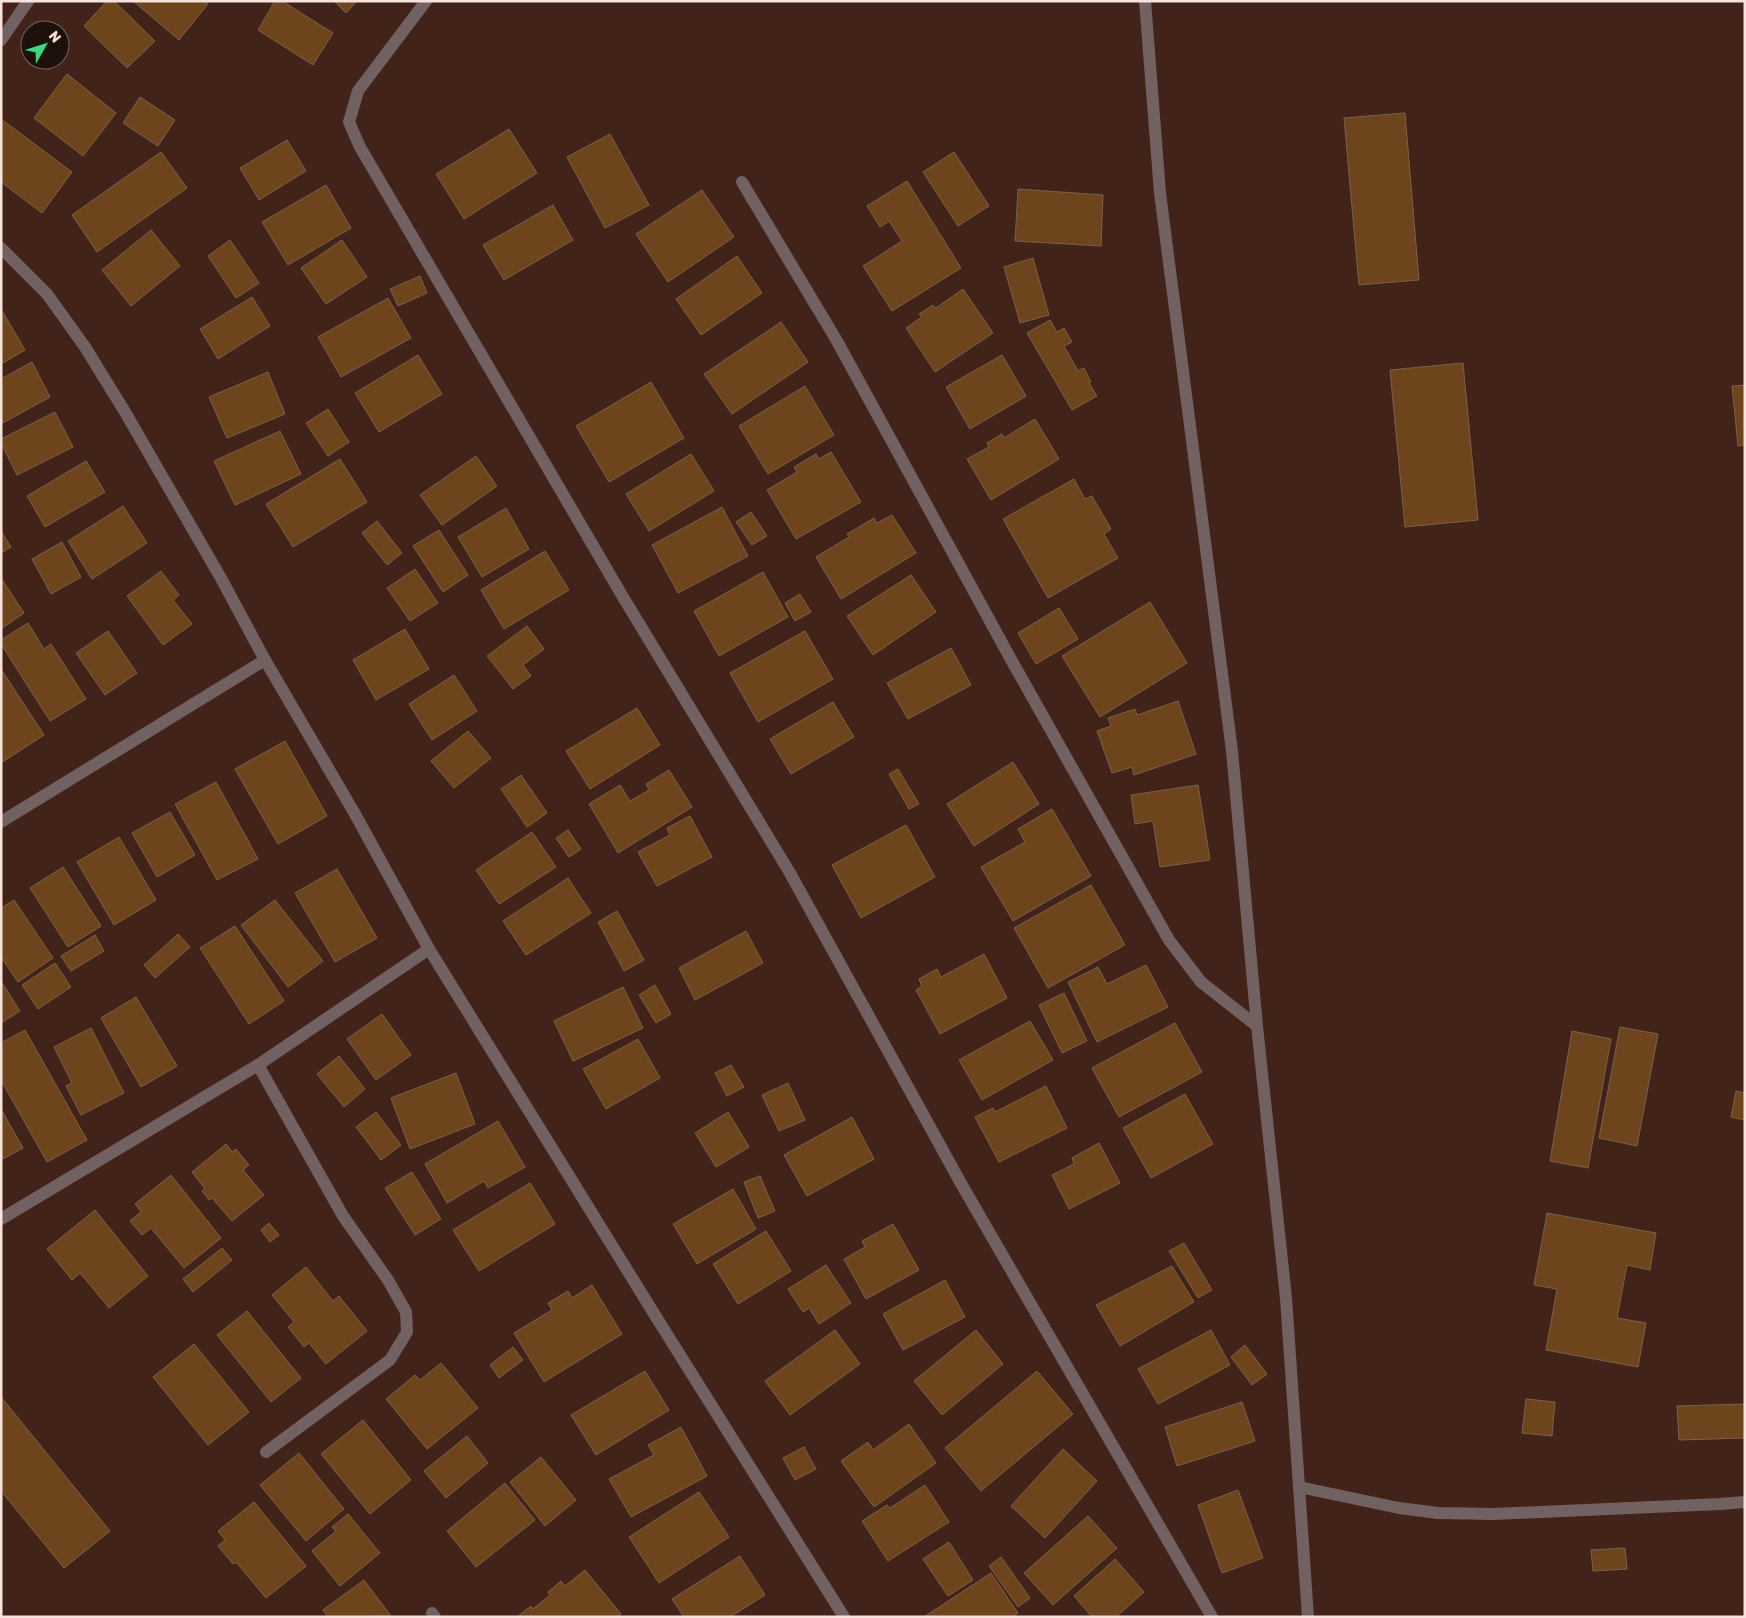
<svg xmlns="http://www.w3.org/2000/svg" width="1746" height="1618" font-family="Rubik,sans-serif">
	<rect width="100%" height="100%" fill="#412319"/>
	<g fill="#6d441c" stroke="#7c614a">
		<polygon points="107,1 114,1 155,41 127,68 84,26"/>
		<polygon points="133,1 204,1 208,4 179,40"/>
		<polygon points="275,1 282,1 333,33 313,65 258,30"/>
		<polygon points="334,1 357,1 346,13"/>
		<polygon points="67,74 116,113 83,156 34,118"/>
		<polygon points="140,97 175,120 158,146 123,123"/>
		<polygon points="1405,113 1419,280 1359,285 1344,118"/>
		<polygon points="1,119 72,172 42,213 1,182"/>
		<polygon points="509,129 537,173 464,219 436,174"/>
		<polygon points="610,134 649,205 605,228 567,157"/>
		<polygon points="287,140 306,171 259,200 240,168"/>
		<polygon points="161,152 187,188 97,252 72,215"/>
		<polygon points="954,152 989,206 958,226 923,172"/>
		<polygon points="907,181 961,268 892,311 863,266 902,241 889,221 880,227 867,206"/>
		<polygon points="326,185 351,228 288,265 262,222"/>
		<polygon points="1018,189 1103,195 1101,246 1015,241"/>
		<polygon points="702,190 734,237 668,282 636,234"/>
		<polygon points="553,205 573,240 504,280 483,245"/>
		<polygon points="151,230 180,266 131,306 102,270"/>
		<polygon points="230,240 259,283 236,298 208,256"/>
		<polygon points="342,240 367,277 326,304 301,268"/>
		<polygon points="737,256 762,293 701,335 676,299"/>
		<polygon points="1033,258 1049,315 1020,323 1004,267"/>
		<polygon points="420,276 427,293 398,306 390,289"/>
		<polygon points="963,289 993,333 935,372 906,328 922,317 919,314 933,305 936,308"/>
		<polygon points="252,297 270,326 218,359 200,329"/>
		<polygon points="388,298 411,338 341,377 318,337"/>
		<polygon points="1,309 25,350 1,364"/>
		<polygon points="1050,320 1057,332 1064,328 1072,342 1064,346 1078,371 1084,368 1091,382 1089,383 1097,396 1072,410 1027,333"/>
		<polygon points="781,322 808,362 732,414 704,374"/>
		<polygon points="418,355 442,394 379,432 355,393"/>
		<polygon points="1002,355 1026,396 970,429 946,387"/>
		<polygon points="32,362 50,397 1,424 1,379"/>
		<polygon points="1463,363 1478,520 1405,527 1390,370"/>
		<polygon points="268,372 285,414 227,438 209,397"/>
		<polygon points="651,382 684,438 609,482 576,426"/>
		<polygon points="1745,385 1745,445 1738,446 1732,386"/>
		<polygon points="805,386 834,435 768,474 739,426"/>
		<polygon points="328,409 349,442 328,456 306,423"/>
		<polygon points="55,412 73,447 17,475 1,443 1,439"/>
		<polygon points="1035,419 1059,459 991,500 967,459 989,447 987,443 1002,434 1004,438"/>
		<polygon points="280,431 301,474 235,505 214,461"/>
		<polygon points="831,452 861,502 796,539 767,490 797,472 794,467 816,454 819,459"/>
		<polygon points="691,454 714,491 649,531 626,494"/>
		<polygon points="476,456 497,486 442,525 420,495"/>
		<polygon points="340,459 367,502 293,547 266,504"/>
		<polygon points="86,461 105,492 45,527 27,496"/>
		<polygon points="1074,479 1085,499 1092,496 1111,529 1104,534 1118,558 1048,598 1003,519"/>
		<polygon points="123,506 147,543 92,579 68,541"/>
		<polygon points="722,507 748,556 678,593 652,545"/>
		<polygon points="506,508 529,549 482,577 458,537"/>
		<polygon points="751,512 767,536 752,545 736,522"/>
		<polygon points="892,515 916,553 841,599 816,557 849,537 847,534 874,518 877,523"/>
		<polygon points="377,521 402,553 387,565 362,533"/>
		<polygon points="439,530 468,575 443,592 413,546"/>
		<polygon points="1,531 11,547 1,553"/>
		<polygon points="62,542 81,577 51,594 32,559"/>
		<polygon points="545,551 569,590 504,629 481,590"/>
		<polygon points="415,569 438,603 410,621 387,588"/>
		<polygon points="161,571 179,595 173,600 192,624 163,645 127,596"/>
		<polygon points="763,572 788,617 719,656 694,611"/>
		<polygon points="911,575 936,612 873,655 847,616"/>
		<polygon points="1,578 24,613 1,629"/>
		<polygon points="800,594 811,612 795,621 785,603"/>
		<polygon points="1150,602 1187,663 1100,717 1062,656"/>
		<polygon points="1059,608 1078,639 1036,664 1018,633"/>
		<polygon points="28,623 44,649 51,644 86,699 50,721 1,644 1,640"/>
		<polygon points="527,626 544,649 523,665 531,676 513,689 487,656"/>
		<polygon points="405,629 429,669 376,700 353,660"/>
		<polygon points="108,631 137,673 105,695 76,653"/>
		<polygon points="805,631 833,679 758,722 730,673"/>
		<polygon points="951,648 971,685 908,719 887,683"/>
		<polygon points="1,669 44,735 1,763"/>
		<polygon points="454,675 477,711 432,740 409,704"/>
		<polygon points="1178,701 1196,754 1134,775 1132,767 1112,773 1097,731 1111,726 1108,718 1135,709 1137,715"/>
		<polygon points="833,702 854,737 791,774 770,739"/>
		<polygon points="637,708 660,745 590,789 566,751"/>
		<polygon points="468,731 491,758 454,788 431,761"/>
		<polygon points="285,741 327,816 278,844 235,769"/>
		<polygon points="1013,762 1039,804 974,846 947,804"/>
		<polygon points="898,769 919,804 909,809 889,774"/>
		<polygon points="669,770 692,807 618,853 589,804 620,785 630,801 649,790 646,784"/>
		<polygon points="521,775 547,813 527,827 501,789"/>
		<polygon points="216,782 258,859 217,880 175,804"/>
		<polygon points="1198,785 1210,860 1160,867 1153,821 1135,824 1131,795"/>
		<polygon points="1052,809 1091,876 1013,921 981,867 1025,842 1018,829"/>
		<polygon points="170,812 195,855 157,877 132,833"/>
		<polygon points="690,816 712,857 657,886 638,852 670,835 667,828"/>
		<polygon points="906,825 935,877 861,918 832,865"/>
		<polygon points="568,830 581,849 569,857 556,838"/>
		<polygon points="532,832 556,867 499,904 476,870"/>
		<polygon points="119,837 156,900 114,925 77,862"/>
		<polygon points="63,867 101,926 68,947 30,888"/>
		<polygon points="337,869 377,938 335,962 295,893"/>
		<polygon points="568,878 591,913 526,955 503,921"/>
		<polygon points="1091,885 1125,945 1048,988 1014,928"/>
		<polygon points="14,900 53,958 18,982 1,957 1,908"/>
		<polygon points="275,900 323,961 288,987 241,925"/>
		<polygon points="617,911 644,960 624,971 598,922"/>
		<polygon points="235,926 284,1001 249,1024 200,948"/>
		<polygon points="746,931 763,963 695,1000 679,968"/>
		<polygon points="178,934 190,947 155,978 144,965"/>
		<polygon points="95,935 104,951 71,971 61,956"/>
		<polygon points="984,954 1007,998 940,1034 916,990 922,986 919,979 937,969 941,977"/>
		<polygon points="55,963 71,987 38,1009 22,985"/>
		<polygon points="1146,965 1168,1007 1097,1042 1068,982 1098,967 1107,984"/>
		<polygon points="1,981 20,1011 1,1023"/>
		<polygon points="655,985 671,1014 656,1023 639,995"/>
		<polygon points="623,987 643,1028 573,1061 554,1021"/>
		<polygon points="1064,993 1087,1041 1062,1053 1039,1005"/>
		<polygon points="136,997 177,1066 141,1087 101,1018"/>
		<polygon points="382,1014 411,1055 376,1080 347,1039"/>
		<polygon points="1030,1021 1053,1060 982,1100 959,1060"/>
		<polygon points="1175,1023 1202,1072 1119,1117 1092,1068"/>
		<polygon points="1620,1027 1658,1034 1637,1146 1599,1138"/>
		<polygon points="91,1028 124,1093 81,1115 66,1086 72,1083 54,1047"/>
		<polygon points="25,1030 87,1140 47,1162 1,1080 1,1043"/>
		<polygon points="1572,1031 1611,1039 1588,1168 1550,1161"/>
		<polygon points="638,1039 660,1078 606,1109 583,1069"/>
		<polygon points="339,1056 365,1089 344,1107 317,1074"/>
		<polygon points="731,1065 744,1087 727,1096 715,1073"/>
		<polygon points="456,1073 475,1124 410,1149 391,1098"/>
		<polygon points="788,1083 805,1120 779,1131 762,1095"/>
		<polygon points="1046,1086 1067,1128 999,1162 975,1117 993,1108 995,1112"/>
		<polygon points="1736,1091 1745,1093 1745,1120 1731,1117"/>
		<polygon points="1185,1094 1213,1144 1151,1178 1123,1128"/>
		<polygon points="1,1109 23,1148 1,1160"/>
		<polygon points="376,1112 401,1145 381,1160 356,1127"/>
		<polygon points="728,1112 749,1147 716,1167 695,1133"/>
		<polygon points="852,1117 874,1159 807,1196 784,1155"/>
		<polygon points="498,1121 525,1167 488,1188 484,1181 447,1203 425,1164"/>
		<polygon points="1099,1143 1120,1183 1069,1209 1052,1175 1074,1164 1072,1158"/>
		<polygon points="226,1144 232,1152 236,1149 249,1165 243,1170 264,1195 232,1221 212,1198 209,1200 202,1191 205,1189 192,1172"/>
		<polygon points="412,1172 441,1219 415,1235 385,1188"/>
		<polygon points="171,1175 221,1238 184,1268 151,1228 142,1235 130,1221 141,1212 135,1204"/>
		<polygon points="760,1176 775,1211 758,1218 744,1182"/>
		<polygon points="530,1183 555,1224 479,1271 453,1230"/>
		<polygon points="733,1189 756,1229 697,1264 673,1224"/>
		<polygon points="95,1210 148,1276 109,1308 80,1273 72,1280 47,1249"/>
		<polygon points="1547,1213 1656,1233 1650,1270 1627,1265 1617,1318 1646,1323 1638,1367 1546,1350 1557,1289 1534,1285"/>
		<polygon points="269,1223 279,1235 270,1242 261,1230"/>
		<polygon points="893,1224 919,1270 866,1299 844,1259 865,1247 862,1241"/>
		<polygon points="766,1231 791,1271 738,1304 713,1264"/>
		<polygon points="1184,1243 1212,1290 1198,1298 1169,1251"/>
		<polygon points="222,1248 232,1260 193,1292 183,1279"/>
		<polygon points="826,1265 851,1303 819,1324 809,1308 803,1312 788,1289"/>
		<polygon points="1172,1266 1194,1302 1120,1346 1096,1305"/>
		<polygon points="306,1267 333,1301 339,1296 367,1331 326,1364 309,1343 304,1347 288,1327 294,1322 272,1295"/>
		<polygon points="945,1280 965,1317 903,1350 883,1314"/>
		<polygon points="592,1285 622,1334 544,1382 514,1333 552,1310 548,1303 568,1291 572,1298"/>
		<polygon points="247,1311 301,1378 271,1402 217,1335"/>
		<polygon points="835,1330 860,1364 790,1415 765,1381"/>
		<polygon points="976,1330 1003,1364 942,1415 914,1381"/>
		<polygon points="1211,1330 1230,1365 1158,1404 1138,1369"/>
		<polygon points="194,1344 249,1412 208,1445 153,1377"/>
		<polygon points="1245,1345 1267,1374 1252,1385 1231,1357"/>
		<polygon points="513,1347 523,1360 499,1378 490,1365"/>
		<polygon points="441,1363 478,1408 427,1449 386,1399 415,1375 420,1380"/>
		<polygon points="645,1371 669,1410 596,1455 571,1415"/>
		<polygon points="1037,1371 1073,1414 981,1491 945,1448"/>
		<polygon points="1,1397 110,1531 64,1568 1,1491"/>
		<polygon points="1526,1399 1555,1402 1552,1436 1522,1433"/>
		<polygon points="1242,1402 1255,1441 1177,1466 1165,1427"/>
		<polygon points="1745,1404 1745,1438 1679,1440 1677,1406"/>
		<polygon points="363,1420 411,1480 370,1514 321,1454"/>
		<polygon points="909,1424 936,1463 874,1507 841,1461 868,1442 873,1450"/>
		<polygon points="681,1427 707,1476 631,1517 609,1479 654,1455 648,1445"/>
		<polygon points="467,1436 488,1463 446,1498 424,1471"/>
		<polygon points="804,1447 816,1469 795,1480 783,1458"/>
		<polygon points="1063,1449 1097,1481 1045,1538 1011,1506"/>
		<polygon points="299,1453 344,1509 306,1541 260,1485"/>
		<polygon points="541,1457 576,1500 545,1526 510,1482"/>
		<polygon points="505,1483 535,1520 476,1567 447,1531"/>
		<polygon points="925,1485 949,1522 888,1561 862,1521 887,1505 890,1508"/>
		<polygon points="1238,1490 1263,1558 1222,1573 1198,1505"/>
		<polygon points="699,1492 729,1537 659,1583 629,1537"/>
		<polygon points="254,1502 306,1566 266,1598 236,1562 233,1564 218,1546 225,1540 218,1531"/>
		<polygon points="348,1514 380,1553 340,1586 312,1551 336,1531 332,1527"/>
		<polygon points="1088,1516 1117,1548 1053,1605 1024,1573"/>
		<polygon points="949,1542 973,1580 948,1596 923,1559"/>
		<polygon points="1625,1548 1627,1569 1593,1571 1591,1550"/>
		<polygon points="740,1556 765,1595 730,1617 684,1617 672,1599"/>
		<polygon points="1001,1557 1030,1598 1018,1607 989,1566"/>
		<polygon points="1115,1559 1144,1592 1116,1617 1092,1617 1074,1596"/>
		<polygon points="585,1570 621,1614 618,1617 517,1617 531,1606 533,1609 550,1595 548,1592 561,1581 565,1586"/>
		<polygon points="991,1573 1018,1613 1013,1617 924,1617"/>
		<polygon points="364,1580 391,1616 328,1617 323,1610"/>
	</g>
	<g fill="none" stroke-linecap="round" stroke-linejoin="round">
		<g stroke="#726161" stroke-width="12">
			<polyline points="426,1 358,91 349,122 360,147 623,597 790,873 963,1187 1212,1617"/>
			<polyline points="1145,1 1160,193 1232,751 1257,1026 1286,1298 1308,1617"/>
			<polyline points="1,40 28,1"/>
			<polyline points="742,182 837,341 1013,663 1169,940 1201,982 1257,1026"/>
			<polyline points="1,248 47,294 85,347 125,412 222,580 265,660 355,814 429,949 653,1312 844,1617"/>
			<polyline points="1,822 265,660"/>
			<polyline points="258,1065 429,949"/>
			<polyline points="1,1219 258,1065 343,1216 388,1280 406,1312 407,1332 390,1360 266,1452"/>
			<polyline points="1299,1487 1399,1508 1438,1513 1494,1514 1720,1504 1745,1502"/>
			<polyline points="432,1613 435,1617"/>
		</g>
	</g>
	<rect width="1746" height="1618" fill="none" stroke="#f8e3dc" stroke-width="5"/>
	<g transform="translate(45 45) rotate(51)"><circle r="24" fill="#1e110c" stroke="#75655f"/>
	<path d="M0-4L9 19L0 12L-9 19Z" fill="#37d880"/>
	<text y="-8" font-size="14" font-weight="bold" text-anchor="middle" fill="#f8e3dc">N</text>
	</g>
</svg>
